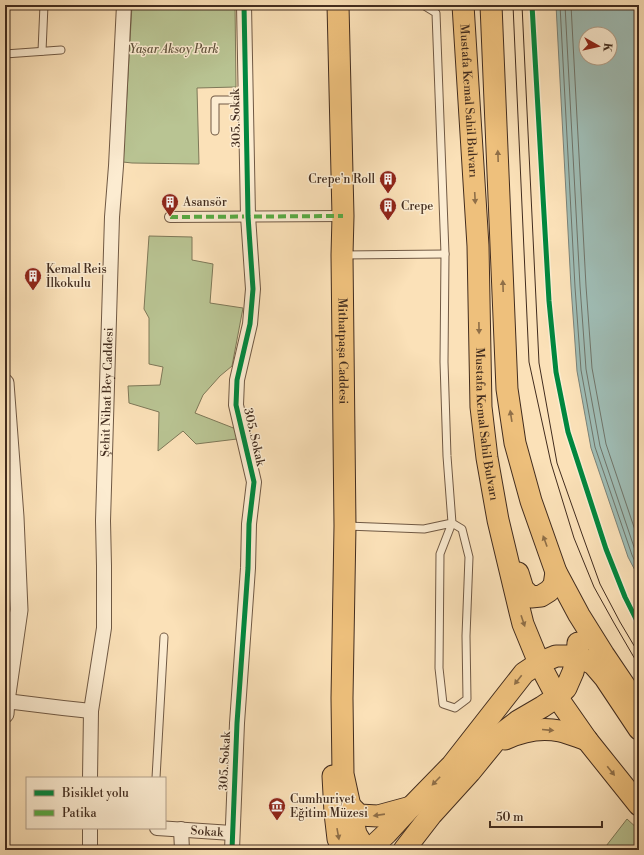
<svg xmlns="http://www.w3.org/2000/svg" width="644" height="855" font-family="'Libre Bodoni',serif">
	<rect width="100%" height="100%" fill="#fbe1b8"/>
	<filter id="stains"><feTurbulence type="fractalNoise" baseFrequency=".005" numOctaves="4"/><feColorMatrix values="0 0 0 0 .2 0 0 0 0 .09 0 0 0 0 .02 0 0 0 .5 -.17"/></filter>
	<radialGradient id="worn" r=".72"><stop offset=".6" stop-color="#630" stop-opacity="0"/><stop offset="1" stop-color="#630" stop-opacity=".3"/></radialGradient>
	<g fill="#b9c493" stroke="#7e7858">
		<polygon points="132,5 235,5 236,87 197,88 199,164 132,163 123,162"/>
		<polygon points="149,236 192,237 192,260 213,264 210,303 243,308 232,366 220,376 203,395 195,413 236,429 237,439 196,444 183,431 158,451 159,412 129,403 128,386 160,385 163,367 149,364 149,318 144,309"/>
		<polygon points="627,819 639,830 639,850 603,850"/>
	</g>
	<path fill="#9fbcb4" stroke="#7a8278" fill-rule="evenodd" d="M556 5H639V578L628 557 591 448 577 371 571 287ZM586 34H610V58H586Z"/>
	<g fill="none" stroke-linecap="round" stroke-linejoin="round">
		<g stroke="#707469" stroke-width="1">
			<polyline points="560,5 575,287 581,370 595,447 632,555 639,570"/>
			<polyline points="565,5 580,286 586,369 600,446 636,553 639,558"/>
			<polyline points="571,5 586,286 592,368 606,444 639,542"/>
		</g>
		<g stroke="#705944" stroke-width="9">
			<g id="service">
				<polyline points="42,51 44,5"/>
				<polyline points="5,54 61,50"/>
				<polyline points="215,131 215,100 246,100"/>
				<polyline points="343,255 445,254"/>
				<polyline points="347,526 424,529 452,523 462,529 469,557 466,636 467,699 455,708 443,704 439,668 440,554 452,523 447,456 444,362 445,254 436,13 423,5"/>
				<polyline points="156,778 164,637"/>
			</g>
		</g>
		<g stroke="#705944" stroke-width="12">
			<polyline id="pedestrian" points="170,217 343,216"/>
		</g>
		<g stroke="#705944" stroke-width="16">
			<g id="minor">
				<polyline points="6,701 63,708 91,711"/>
				<path id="s1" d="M90 778 91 711 104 628V566L103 521 112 217 116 166 124 5"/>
				<path id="s2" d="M157 828 232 833"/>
				<polyline points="181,829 182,850"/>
				<polyline points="90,850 90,828"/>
				<polyline points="232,850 237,723 248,568 249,524 254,482 236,405 237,380 250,324 253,289 248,216 244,5"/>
			</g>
		</g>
		<g stroke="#705944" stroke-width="19">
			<polyline id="tertiary" points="5,383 15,517 19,610 6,701 5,714"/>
		</g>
		<g stroke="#422c1e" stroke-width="23">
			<g id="primary">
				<path id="s3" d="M338 5 343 216 342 255 345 526 342 698 343 774 356 834 366 850"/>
				<path id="s4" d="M463 5 478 246 481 407 487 458 498 520 520 612 523 624 539 663 557 697 587 740 639 805"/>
				<polyline points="491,5 507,389 515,443 531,501 556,572 579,615 604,655 639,707"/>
				<polyline points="518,573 523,589 531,597 541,596 549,591 554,585 556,572"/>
				<path d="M505 739C522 731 541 727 560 731 569 733 578 737 587 740"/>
				<polyline points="333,776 335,813 338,839 344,850"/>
				<polyline points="350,806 359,815 378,816 411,807"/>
				<polyline points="369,850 387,833 411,807 452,765 524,673 539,663 556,656 577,656 593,664 605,678 639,729"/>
				<polyline points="404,850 431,815 470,772 501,734 518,721 542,707 557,697 566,688 573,672 577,656 578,643"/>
			</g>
		</g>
		<use href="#service" stroke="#fcecd1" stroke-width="7"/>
		<use href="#pedestrian" stroke="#fcecd1" stroke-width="10"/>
		<use href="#minor" stroke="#fcecd1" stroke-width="14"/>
		<use href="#tertiary" stroke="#fcecd1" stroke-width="17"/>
		<use href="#primary" stroke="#eec07c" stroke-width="21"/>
		<g stroke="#422c1e" stroke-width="1">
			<polyline points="513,5 529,362 551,463 574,538 594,587 614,623 639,666"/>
			<polyline points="522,5 539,363 557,463 582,534 600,584 620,622 639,654"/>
		</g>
		<polyline stroke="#56ab43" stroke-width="4" stroke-dasharray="8 4" stroke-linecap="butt" points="170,217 343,216"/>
		<g stroke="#fcecd1" stroke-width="8">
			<g id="cycleway">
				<polyline points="532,5 549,301 556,372 568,432 606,549 625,597 639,625"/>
				<polyline points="232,850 237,723 248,568 249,524 254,482 236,405 237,380 250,324 253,289 248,216 244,5"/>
			</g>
		</g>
		<use href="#cycleway" stroke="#00873e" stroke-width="5"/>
	</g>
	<defs><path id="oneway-solid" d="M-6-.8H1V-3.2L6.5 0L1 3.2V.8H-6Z"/></defs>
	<g fill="#8f6f48">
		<use href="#oneway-solid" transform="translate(498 156) rotate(-92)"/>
		<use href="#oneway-solid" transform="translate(475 198) rotate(87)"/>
		<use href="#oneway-solid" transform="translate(503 286) rotate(-92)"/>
		<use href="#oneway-solid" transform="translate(479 328) rotate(89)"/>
		<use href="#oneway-solid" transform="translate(511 416) rotate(-99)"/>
		<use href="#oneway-solid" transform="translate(545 541) rotate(-110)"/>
		<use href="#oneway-solid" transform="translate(523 621) rotate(71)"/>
		<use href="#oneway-solid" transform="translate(518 680) rotate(128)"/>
		<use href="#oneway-solid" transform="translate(548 730) rotate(5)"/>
		<use href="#oneway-solid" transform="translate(611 771) rotate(51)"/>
		<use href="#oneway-solid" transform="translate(436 781) rotate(134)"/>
		<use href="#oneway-solid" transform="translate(379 815) rotate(172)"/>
		<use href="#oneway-solid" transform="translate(338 834) rotate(80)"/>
	</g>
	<defs>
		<g id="building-pin" transform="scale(0.9)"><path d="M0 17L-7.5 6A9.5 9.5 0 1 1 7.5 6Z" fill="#8f2418" stroke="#fcecd1"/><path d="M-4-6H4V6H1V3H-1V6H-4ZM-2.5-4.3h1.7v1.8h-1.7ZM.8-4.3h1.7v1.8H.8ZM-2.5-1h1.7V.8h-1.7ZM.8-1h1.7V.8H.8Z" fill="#fff"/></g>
		<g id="museum-pin" transform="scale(0.9)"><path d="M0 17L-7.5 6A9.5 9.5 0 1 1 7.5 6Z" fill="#8f2418" stroke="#fcecd1"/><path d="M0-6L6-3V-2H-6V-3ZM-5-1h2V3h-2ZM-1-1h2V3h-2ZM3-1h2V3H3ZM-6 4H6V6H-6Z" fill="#fff"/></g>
	</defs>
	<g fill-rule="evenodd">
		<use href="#building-pin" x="388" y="179"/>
		<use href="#building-pin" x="170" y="202"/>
		<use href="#building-pin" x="388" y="206"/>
		<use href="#building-pin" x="33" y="276"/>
		<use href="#museum-pin" x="277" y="806"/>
	</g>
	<g text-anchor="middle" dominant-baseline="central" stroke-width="3" stroke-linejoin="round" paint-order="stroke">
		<g font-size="12" font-style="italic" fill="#60523b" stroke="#fcecd1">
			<text x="174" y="49">Yaşar Aksoy Park</text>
		</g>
		<g font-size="12" fill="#422c1e" stroke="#fcecd1">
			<text stroke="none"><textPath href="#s4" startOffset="96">Mustafa Kemal Sahil Bulvarı</textPath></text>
			<text transform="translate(236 118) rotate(-91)">305. Sokak</text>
			<text stroke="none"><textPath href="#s3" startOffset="346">Mithatpaşa Caddesi</textPath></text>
			<text stroke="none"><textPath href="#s1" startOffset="387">Şehit Nihat Bey Caddesi</textPath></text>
			<text stroke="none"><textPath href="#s4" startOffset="420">Mustafa Kemal Sahil Bulvarı</textPath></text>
			<text transform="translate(254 437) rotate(77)">305. Sokak</text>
			<text transform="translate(225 761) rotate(-87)">305. Sokak</text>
			<text stroke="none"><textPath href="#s2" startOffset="50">Sokak</textPath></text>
		</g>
		<g font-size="12" fill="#422c1e" stroke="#fcecd1" text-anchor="start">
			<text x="375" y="179" text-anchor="end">Crepe'n Roll</text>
			<text x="183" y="202">Asansör</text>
			<text x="401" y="206">Crepe</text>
			<text x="46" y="269">Kemal Reis<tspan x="46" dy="14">İlkokulu</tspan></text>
			<text x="290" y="799">Cumhuriyet<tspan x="290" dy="14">Eğitim Müzesi</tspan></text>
		</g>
	</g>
	<rect width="644" height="855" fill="none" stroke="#fbe1b8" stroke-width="20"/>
	<rect x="6" y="6" width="632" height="843" fill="none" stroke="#422c1e" stroke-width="2"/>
	<rect x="10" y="10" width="624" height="835" fill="none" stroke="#422c1e"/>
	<rect x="26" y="777" width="140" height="52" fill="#fcecd1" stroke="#b29f89"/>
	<rect x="34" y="790" width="20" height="6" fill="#00873e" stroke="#b29f89"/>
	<text x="62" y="797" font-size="12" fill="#422c1e">Bisiklet yolu</text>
	<rect x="34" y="810" width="20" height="6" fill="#56ab43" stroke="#b29f89"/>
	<text x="62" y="817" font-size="12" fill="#422c1e">Patika</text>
	<g transform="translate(598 46) rotate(98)"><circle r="19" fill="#fcecd1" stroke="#b29f89"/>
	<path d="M0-3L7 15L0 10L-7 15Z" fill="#8f2418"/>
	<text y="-6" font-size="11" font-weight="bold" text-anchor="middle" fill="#422c1e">K</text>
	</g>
	<path d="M490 821v6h112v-6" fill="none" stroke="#422c1e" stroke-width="2"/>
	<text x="496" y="821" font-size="12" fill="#422c1e" stroke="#fcecd1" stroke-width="3" paint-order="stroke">50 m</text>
	<rect width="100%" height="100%" filter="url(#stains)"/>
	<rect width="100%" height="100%" fill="url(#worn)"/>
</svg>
